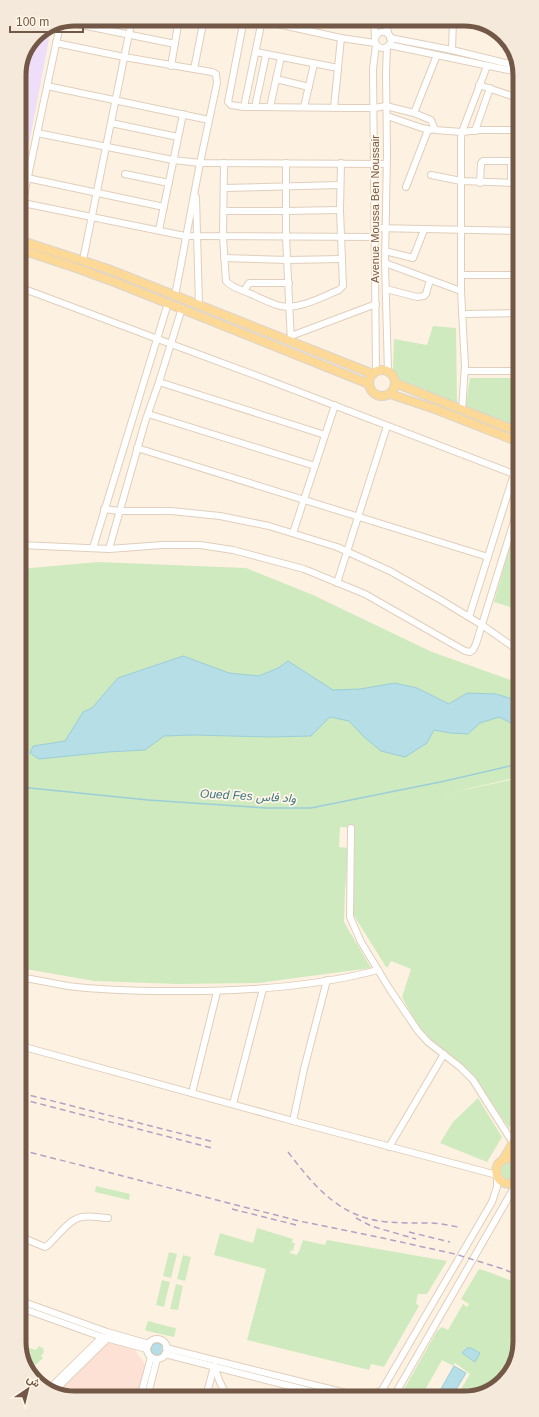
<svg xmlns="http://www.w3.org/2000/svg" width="539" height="1417" font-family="Arial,Vazirmatn,sans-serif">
	<rect width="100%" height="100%" fill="#fdf2e1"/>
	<polygon fill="#fde1d4" points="106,1341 135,1350 145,1365 137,1398 71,1398 60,1394 59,1389"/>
	<polygon fill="#efdef9" points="51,29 19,196 19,71 35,35"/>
	<g fill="#d0eabf">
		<polygon points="433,326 456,328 457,403 399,380 393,368 394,339 427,345"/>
		<polygon points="470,378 519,378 519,427 465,409"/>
		<polygon points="515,528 519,529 519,610 494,602"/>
		<polygon points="98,562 246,568 313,595 432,652 519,683 519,777 445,794 519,778 520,1105 509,1128 473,1075 421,1032 402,997 411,969 391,961 388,967 386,967 353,914 355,828 340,827 339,847 349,848 345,890 344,922 371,968 258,983 177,984 94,981 20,968 20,569"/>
		<polygon points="478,1098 502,1137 487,1162 440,1143 453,1122"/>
		<circle cx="510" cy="1171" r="9"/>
		<polygon points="96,1186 130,1194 129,1200 95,1192"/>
		<polygon points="257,1228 293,1239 292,1243 295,1243 293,1251 291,1250 290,1253 297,1255 298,1252 299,1252 303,1240 325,1245 327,1240 447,1261 427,1294 418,1294 416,1303 419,1306 384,1367 371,1364 369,1370 247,1340 266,1269 214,1255 220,1233 253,1243"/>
		<polygon points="169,1252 177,1254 171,1278 163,1276"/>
		<polygon points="183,1255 191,1257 185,1281 177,1279"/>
		<polygon points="479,1269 489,1272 520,1284 520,1343 508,1376 479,1396 457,1396 470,1374 455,1363 453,1366 442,1360 425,1390 431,1395 430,1396 400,1396 437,1331 442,1327 448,1330 463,1304 467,1307 469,1304 461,1299"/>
		<polygon points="162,1280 170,1282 164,1307 156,1305"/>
		<polygon points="176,1284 183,1286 178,1310 170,1309"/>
		<polygon points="148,1321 175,1328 176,1329 174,1337 147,1331 145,1330"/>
		<polygon points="24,1346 36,1350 39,1346 43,1348 44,1352 41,1356 43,1358 30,1370 26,1364 27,1364 31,1352 21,1351"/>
	</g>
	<g fill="#b5dee6" stroke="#9bced8">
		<polygon points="183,656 229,673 259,676 278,668 288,661 333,690 360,689 395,683 417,688 449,704 467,693 496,694 519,701 519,727 499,717 480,723 468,734 450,733 434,730 427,743 405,757 381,751 364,737 349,721 330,717 311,736 269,737 193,735 164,736 145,750 108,752 39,759 30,753 33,746 65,741 83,712 92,708 118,678"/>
		<circle cx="157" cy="1349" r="6"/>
		<polygon points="467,1348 471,1348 480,1353 475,1362 462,1353"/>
		<polygon points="454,1366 466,1373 452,1396 437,1396"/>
	</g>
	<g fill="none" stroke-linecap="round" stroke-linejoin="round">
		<polyline stroke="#9bced8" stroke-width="1.5" points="20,787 148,800 266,808 311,808 445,781 519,764"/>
		<g stroke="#e1cebc" stroke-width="8">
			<g id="minor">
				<polyline points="244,19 228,102 231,105 244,107 351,108 374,108 386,106 414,113 437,55"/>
				<polyline points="255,19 341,38 375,43"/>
				<polyline points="374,19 375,38"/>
				<polyline points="386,19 388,34"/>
				<polyline points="67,22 175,44"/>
				<circle cx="383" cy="40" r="8"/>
				<polyline points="390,38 452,50 518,66"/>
				<polyline points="56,43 124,57 212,72 216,74 217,83 200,163 175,296"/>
				<polyline points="376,45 373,69 376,372"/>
				<polyline points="389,45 518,72"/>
				<polyline points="387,47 386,72 387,154 385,263 388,372"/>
				<polyline points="452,50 453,19"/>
				<polyline points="256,52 338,68"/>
				<polyline points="171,66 178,25 177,21 173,19"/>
				<polyline points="194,69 204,19"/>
				<polyline points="276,79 309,87"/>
				<polyline points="479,85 518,98"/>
				<polyline points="47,86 209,120"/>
				<polyline points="244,107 262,20"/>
				<polyline points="255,107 266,55"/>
				<polyline points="270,107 281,57"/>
				<polyline points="304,107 314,64"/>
				<polyline points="334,108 341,38"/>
				<polyline points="414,113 431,120 435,130 462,132 487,66"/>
				<polyline points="387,116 422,128 431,130"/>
				<polyline points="111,123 178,137"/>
				<polyline points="475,131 490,88"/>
				<polyline points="37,133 173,160 200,163 386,164"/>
				<polyline points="511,161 511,183"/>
				<path d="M224 163 223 237 226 281C232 288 242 290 251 294 260 298 270 303 280 306 299 310 322 297 339 290L343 286 340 210 341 163"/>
				<polyline points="286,163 286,237 291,342"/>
				<polyline points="125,174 169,183"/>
				<polyline points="431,175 461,181 518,183"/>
				<polyline points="27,178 164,207"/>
				<polyline points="480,183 481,163 483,161 518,161"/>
				<polyline points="406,187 428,130"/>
				<polyline points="224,188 340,185"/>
				<polyline points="196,197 199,305"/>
				<polyline points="23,203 185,236 375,237"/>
				<polyline points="224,211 286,211 340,210"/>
				<polyline points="19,219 60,25"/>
				<polyline points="375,228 518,231"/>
				<polyline points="159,230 183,114"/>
				<polyline points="385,251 413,258 424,230"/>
				<polyline points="224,258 288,260 342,259"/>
				<polyline points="83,260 132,19"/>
				<polyline points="385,263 461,291"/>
				<polyline points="461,275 518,275"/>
				<polyline points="19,287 171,344 268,380 519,476"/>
				<polyline points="386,289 417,297 424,296 426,294 430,280"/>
				<polyline points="244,291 249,283 289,283"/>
				<polyline points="462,314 518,313"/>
				<polyline points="291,336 376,304"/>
				<polyline points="465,371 519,371"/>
				<polyline points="159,382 325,435"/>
				<polyline points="462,410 465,366 461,291 461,138 462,132 480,130 518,130"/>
				<polyline points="148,414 315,466"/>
				<polyline points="137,448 488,557"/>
				<polyline points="104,509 119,511 171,511 220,516 269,526 337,547 390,571 441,600 482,625 519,651"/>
				<polyline points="293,533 335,405"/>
				<polyline points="20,545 109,549 162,545 200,545 233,550 304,569 365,594 465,651 470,652 473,650 476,644 519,505"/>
				<polyline points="93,548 168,303"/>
				<polyline points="109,549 145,422 159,382 182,308"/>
				<polyline points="337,583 387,426"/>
				<polyline points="469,617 519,458"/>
				<polyline points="351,828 350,917 361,942 389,988 418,1031 428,1042 460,1067 473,1080 513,1143"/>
				<path d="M20 977C36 980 52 983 68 986 101 990 135 991 168 991 239 992 310 988 378 970"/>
				<polyline points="21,1046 293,1121 497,1175"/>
				<polyline points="192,1093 217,992"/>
				<polyline points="233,1104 263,989"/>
				<polyline points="293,1121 304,1069 327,980"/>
				<polyline points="389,1147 444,1054"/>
				<path d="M21 1237 45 1247 48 1245C58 1236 69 1219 82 1217 90 1215 100 1218 108 1218"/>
				<polyline points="21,1301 107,1332 149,1344"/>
				<polyline points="21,1308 102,1337 147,1349"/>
				<circle cx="157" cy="1349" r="10"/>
				<polyline points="166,1348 362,1397"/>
				<polyline points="165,1354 333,1397"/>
				<polyline points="214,1366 219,1380 227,1397"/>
				<polyline points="49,1389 102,1337"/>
				<polyline points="382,1390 492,1202 497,1187 497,1176"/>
				<polyline points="54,1391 108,1338"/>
				<polyline points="394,1396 518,1181"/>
				<polyline points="206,1397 214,1366"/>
				<path d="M372 1397C378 1389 387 1389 393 1396"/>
				<polyline points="140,1398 151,1357"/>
				<polyline points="147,1398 157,1359"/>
			</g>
		</g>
		<g stroke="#dbd4cf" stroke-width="10">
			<g id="major">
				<polyline points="19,240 108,269 373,374"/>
				<polyline points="19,249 79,269 117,283 369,384"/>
				<circle cx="382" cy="383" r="13"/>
				<polyline points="395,383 519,432"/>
				<polyline points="390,394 435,409 519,442"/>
				<polyline points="503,1160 520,1131"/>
				<path d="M520 1163C513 1156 505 1157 498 1164 491 1179 508 1191 520 1179"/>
			</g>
		</g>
		<use href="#minor" stroke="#fff" stroke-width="6"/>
		<use href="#major" stroke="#fdd997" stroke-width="8"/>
		<g stroke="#b5a0c5" stroke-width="1.5" stroke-dasharray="6 4" stroke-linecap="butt">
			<polyline points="21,1093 214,1142"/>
			<polyline points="21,1099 212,1148"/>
			<polyline points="21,1150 299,1221 378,1237 455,1254 503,1269 520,1276"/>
			<path d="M288 1152C315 1187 340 1218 388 1222 401 1223 414 1223 428 1223 438 1223 448 1225 458 1227"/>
			<polyline points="232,1209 300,1226"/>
			<polyline points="356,1218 371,1226 416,1239"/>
			<polyline points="409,1232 450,1242"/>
		</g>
	</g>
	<g text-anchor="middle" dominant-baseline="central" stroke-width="3.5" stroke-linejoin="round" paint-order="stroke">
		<g font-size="11" fill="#745847" stroke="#fff6e7">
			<text transform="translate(375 209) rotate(-90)">Avenue Moussa Ben Noussair</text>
		</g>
		<g font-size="12" font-style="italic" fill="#3e7581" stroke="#fff6e7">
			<text transform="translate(248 796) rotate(3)">Oued Fes واد فاس</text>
		</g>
	</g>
	<path d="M0 0H539V1417H0ZM75 26H464A49 49 0 0 1 513 75V1342A49 49 0 0 1 464 1391H75A49 49 0 0 1 26 1342V75A49 49 0 0 1 75 26Z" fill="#f4e9da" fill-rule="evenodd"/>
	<path fill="none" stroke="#745847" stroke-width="5" d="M75 26H464A49 49 0 0 1 513 75V1342A49 49 0 0 1 464 1391H75A49 49 0 0 1 26 1342V75A49 49 0 0 1 75 26Z"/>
	<g transform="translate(28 1389) rotate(35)" stroke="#fff6e7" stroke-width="3" paint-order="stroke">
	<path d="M0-3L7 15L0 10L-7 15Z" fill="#745847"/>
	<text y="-6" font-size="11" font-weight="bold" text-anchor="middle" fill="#745847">ش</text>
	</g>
	<path d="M10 26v6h73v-6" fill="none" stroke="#745847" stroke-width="2"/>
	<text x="16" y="26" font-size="12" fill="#745847" stroke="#fff6e7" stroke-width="3" paint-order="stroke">100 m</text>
</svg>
